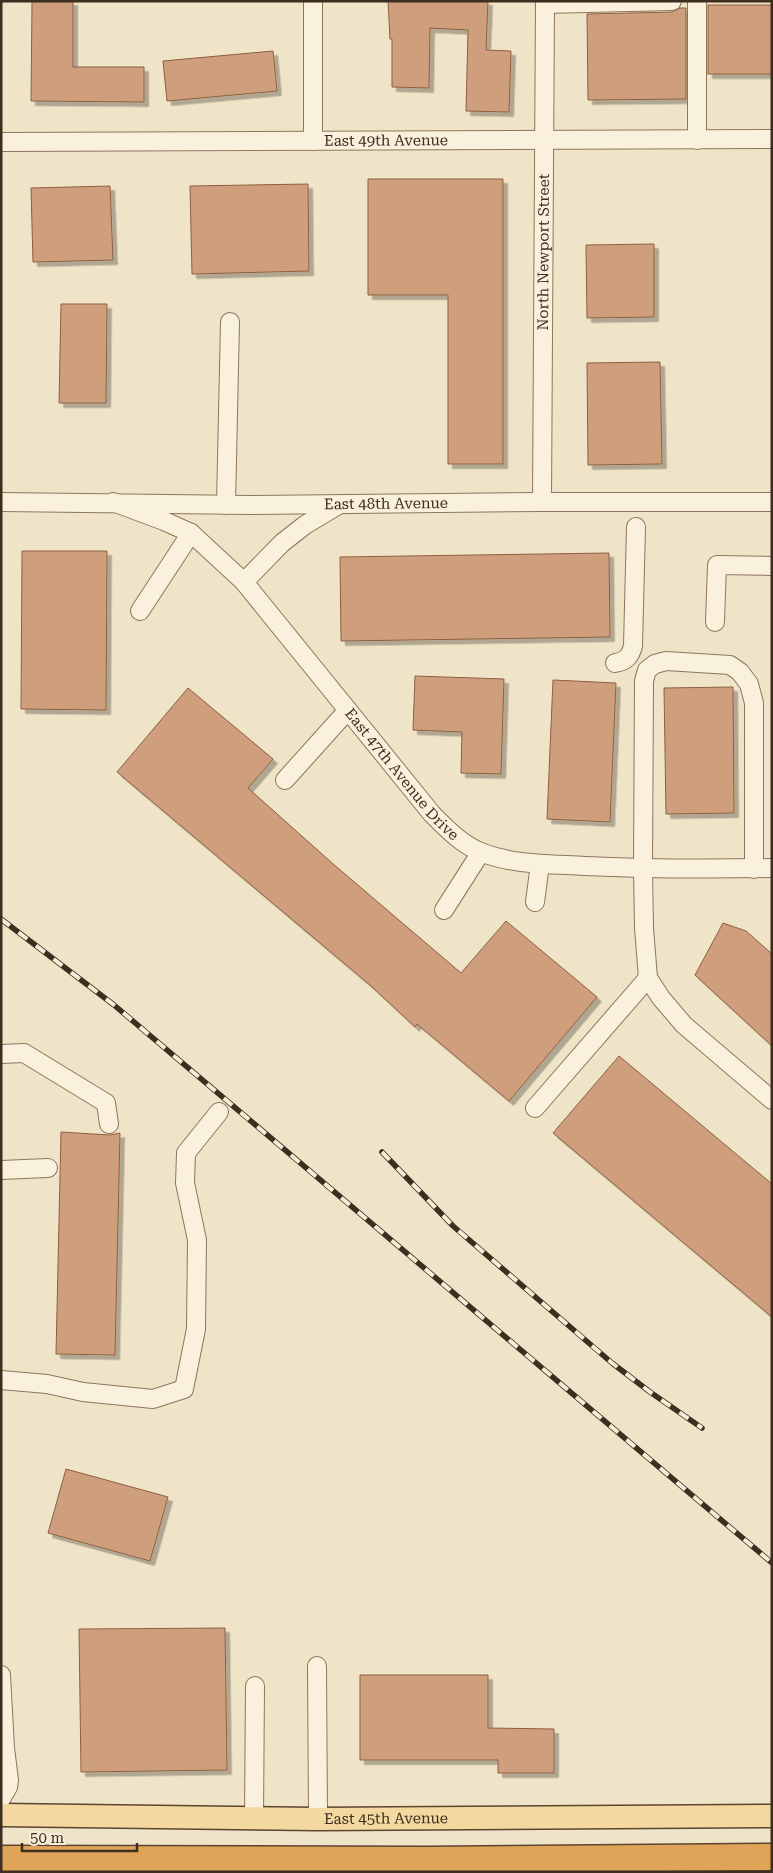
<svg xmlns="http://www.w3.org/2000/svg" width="773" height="1873" font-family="'Roboto Serif',serif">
	<defs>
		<filter id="shadow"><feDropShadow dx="4.5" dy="4.5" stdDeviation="0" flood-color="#0004"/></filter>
	</defs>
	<rect width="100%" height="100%" fill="#f0e4c8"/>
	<g fill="#cf9f7d" stroke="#8d5f41" filter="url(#shadow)">
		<polygon points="32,1 73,1 73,67 144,67 144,102 31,101"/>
		<polygon points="388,1 488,1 486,50 511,51 509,112 466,111 468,30 430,28 429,88 392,87 392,39 390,39"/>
		<rect x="708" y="5" width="64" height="69"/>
		<polygon points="680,8 686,8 686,99 588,100 587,14 672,12"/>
		<polygon points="273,51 277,91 167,101 163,61"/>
		<polygon points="368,179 503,179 503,464 448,464 448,295 368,295"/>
		<polygon points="308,184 309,271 192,274 190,186"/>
		<polygon points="110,186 113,260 33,262 31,188"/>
		<polygon points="654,244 654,317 587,318 586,245"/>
		<polygon points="61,304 107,304 106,403 59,403"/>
		<polygon points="660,362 662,464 588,465 587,363"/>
		<polygon points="22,551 107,551 106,710 21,709"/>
		<polygon points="609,553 610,637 341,641 340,557"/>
		<polygon points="415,676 504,679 501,774 461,773 462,732 413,730"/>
		<polygon points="553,680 616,683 610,822 547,819"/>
		<polygon points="733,687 734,813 666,814 664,688"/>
		<polygon points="188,688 273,759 248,788 332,863 461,973 506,921 597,997 509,1101 417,1024 415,1027 371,986 117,772"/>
		<polygon points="723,923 746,931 772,954 772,1046 695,975"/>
		<polygon points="619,1056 772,1184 772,1317 553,1133"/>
		<polygon points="61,1132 110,1135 120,1133 115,1355 56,1354"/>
		<polygon points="66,1469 168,1497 150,1561 48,1533"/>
		<polygon points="225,1628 227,1770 81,1772 79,1629"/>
		<polygon points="360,1675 488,1675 488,1728 554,1729 554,1773 498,1773 498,1760 360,1760"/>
	</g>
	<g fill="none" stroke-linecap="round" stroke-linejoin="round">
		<g stroke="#8d765c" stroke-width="20">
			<g id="minor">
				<polyline points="313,1 313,141"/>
				<polyline points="697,1 697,140"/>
				<polyline points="545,4 672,1"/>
				<path id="s1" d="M1 142 772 139"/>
				<path id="s2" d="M1 502 251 505 542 502H772"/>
				<path id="s3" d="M113 502 164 521 191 533 244 582 432 814C447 829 462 845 483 853 515 865 550 864 585 866 647 869 709 869 772 868"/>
				<path id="s4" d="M542 502 545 1"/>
				<polyline points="226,505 230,322"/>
				<polyline points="244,582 282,543 305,525 340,504"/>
				<polyline points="140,611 191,533"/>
				<polyline points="715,622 717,565 772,566"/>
				<path d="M615 663C626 661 630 657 633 646L636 527"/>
				<polyline points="285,780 348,710"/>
				<polyline points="754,869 754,703 749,684 740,672 730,665 666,661 655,664 647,670 644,681 643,869 644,928 648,978 661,998 684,1025 772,1100"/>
				<polyline points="535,902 540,864"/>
				<polyline points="444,910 481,852"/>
				<polyline points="1,1054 24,1053 106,1103 109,1124"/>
				<polyline points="535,1108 648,978"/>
				<polyline points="1,1170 48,1168"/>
				<polyline points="1,1380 47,1384 83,1392 153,1399 184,1389 196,1329 197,1240 185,1183 186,1153 219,1112"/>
				<polyline points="317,1666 318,1819"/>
				<polyline points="1,1675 5,1748 9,1780 8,1787 1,1799"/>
				<polyline points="254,1818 255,1686"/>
			</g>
		</g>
		<g stroke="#5b4430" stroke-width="25">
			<g id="major">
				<path id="s5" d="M1 1815 318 1819 772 1816"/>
			</g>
		</g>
		<g stroke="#5b4430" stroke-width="29">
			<polyline id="highway" points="1,1859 428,1860 772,1857"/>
		</g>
		<use href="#minor" stroke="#faf1dc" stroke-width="18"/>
		<use href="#major" stroke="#f3d9a0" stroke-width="22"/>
		<use href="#highway" stroke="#e0a458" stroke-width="26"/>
		<g stroke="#3d2e20" stroke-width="5.5">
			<g id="rail">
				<polyline points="1,919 114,1005 772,1563"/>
				<polyline points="382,1152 453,1226 612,1363 650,1392 702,1428"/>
			</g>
		</g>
		<use href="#rail" stroke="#f7eed8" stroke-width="4" stroke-dasharray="11" stroke-linecap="butt"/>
	</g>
	<g text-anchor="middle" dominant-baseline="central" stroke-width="4.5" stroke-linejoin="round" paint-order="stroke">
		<g font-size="15" fill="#3d2e20" stroke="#f7eed8">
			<text stroke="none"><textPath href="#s1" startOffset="385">East 49th Avenue</textPath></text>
			<text stroke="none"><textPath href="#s4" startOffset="250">North Newport Street</textPath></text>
			<text stroke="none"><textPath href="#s2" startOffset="385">East 48th Avenue</textPath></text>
			<text stroke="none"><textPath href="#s3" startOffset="405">East 47th Avenue Drive</textPath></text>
			<text stroke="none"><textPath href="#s5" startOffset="385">East 45th Avenue</textPath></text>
		</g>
	</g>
	<rect width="773" height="1873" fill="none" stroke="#3d2e20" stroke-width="5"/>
	<path d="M22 1843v8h115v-8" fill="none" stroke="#3d2e20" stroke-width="2.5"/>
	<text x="30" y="1843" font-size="15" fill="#3d2e20" stroke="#f7eed8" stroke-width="4" paint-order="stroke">50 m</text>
</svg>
